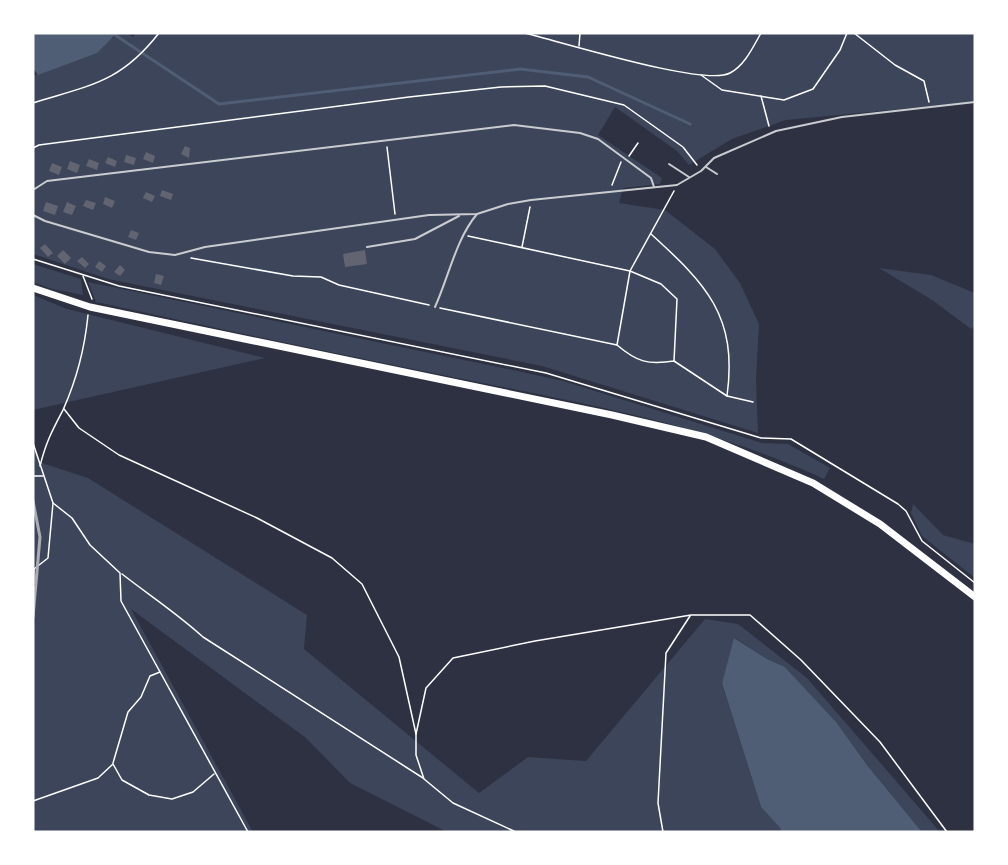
<svg xmlns="http://www.w3.org/2000/svg" width="1008" height="865" font-family="Barlow,sans-serif">
	<rect width="100%" height="100%" fill="#2d3142"/>
	<g fill="#3c4559">
		<polygon points="117,33 127,33 133,37 136,33 975,33 975,102 786,120 732,139 689,165 677,151 615,107 598,135 662,178 660,184 623,188 619,203 665,210 715,249 740,283 759,324 756,380 758,433 542,366 108,279 33,254 33,76 115,37"/>
		<polygon points="33,264 81,279 83,295 52,289 33,282"/>
		<polygon points="879,268 931,275 975,293 975,326 971,329 932,300"/>
		<path d="M88 282 522 372 563 381 762 443 788 444 830 468 824 479C701 422 574 402 443 375 327 352 211 327 96 302Z"/>
		<polygon points="33,295 67,309 265,358 33,410"/>
		<polygon points="33,440 39,462 88,478 307,615 304,649 479,793 528,757 586,761 705,619 738,624 807,678 940,832 922,832 867,765 837,723 785,667 767,659 735,638 722,683 761,807 782,830 779,832 447,832 350,783 306,738 131,609 253,832 33,832"/>
		<polygon points="913,504 943,535 975,544 975,578 922,536 911,513"/>
	</g>
	<g fill="#4f5d75">
		<polygon points="33,33 117,33 97,53 38,75 33,68"/>
		<polygon points="734,638 767,659 785,667 837,723 867,765 922,832 779,832 781,829 761,807 722,683"/>
	</g>
	<g fill="none" stroke-linecap="round" stroke-linejoin="round">
		<polyline stroke="#4f5d75" stroke-width="3" points="112,33 219,104 520,69 588,77 690,124"/>
	</g>
	<g fill="#626471">
		<polygon points="185,146 190,148 189,158 181,154"/>
		<polygon points="146,152 155,156 153,163 143,159"/>
		<polygon points="126,155 136,158 134,165 124,162"/>
		<polygon points="108,157 117,161 115,167 105,163"/>
		<polygon points="89,159 99,163 97,170 86,166"/>
		<polygon points="70,161 80,165 77,173 67,169"/>
		<polygon points="52,163 62,167 59,175 49,171"/>
		<polygon points="162,190 173,194 171,200 160,196"/>
		<polygon points="146,192 155,196 152,202 143,198"/>
		<polygon points="105,197 115,201 112,208 103,204"/>
		<polygon points="86,200 96,203 93,210 83,206"/>
		<polygon points="46,202 58,206 55,215 43,211"/>
		<polygon points="67,202 76,206 72,215 63,212"/>
		<polygon points="131,230 139,233 136,240 128,237"/>
		<polygon points="45,244 53,253 48,257 40,248"/>
		<polygon points="63,250 71,258 65,264 57,256"/>
		<polygon points="365,250 367,264 345,267 343,254"/>
		<polygon points="82,257 89,264 85,268 77,261"/>
		<polygon points="99,261 106,266 102,272 95,267"/>
		<polygon points="120,265 125,270 120,276 114,272"/>
		<polygon points="156,274 164,276 161,285 154,283"/>
	</g>
	<g fill="none" stroke-linecap="round" stroke-linejoin="round">
		<g stroke="#fff" stroke-width="1.5">
			<path d="M524 33C560 41 704 87 730 73 745 65 753 47 761 33"/>
			<polyline points="854,33 895,65 924,81 929,102"/>
			<polyline points="579,46 580,33"/>
			<polyline points="701,75 722,90 784,100 813,89 840,50 847,33"/>
			<polyline points="761,96 769,126"/>
			<path d="M33 103C90 85 120 83 159 33"/>
			<polyline points="387,147 395,214"/>
			<polyline points="33,148 39,145 409,97 501,87 545,86 624,105 683,147 697,165"/>
			<polyline points="629,156 638,143"/>
			<polyline points="612,185 621,162"/>
			<path d="M651 234C706 284 738 316 727 396"/>
			<polyline points="522,247 530,207"/>
			<polyline points="191,258 293,276 321,277 339,285 429,305"/>
			<polyline points="33,259 119,286 546,373 761,438 791,439 898,504 906,511 922,541 975,583"/>
			<polyline points="83,276 92,299"/>
			<path d="M440 308 617 345C637 362 648 365 674 361L677 299 661 284 630 271 468 236"/>
			<polyline points="617,345 630,271 674,191"/>
			<polyline points="674,361 727,396 753,402"/>
			<polyline points="64,409 79,428 119,455 257,518 332,558 362,584 399,657 416,734 416,755 424,779 453,803 516,832"/>
			<polyline points="33,443 53,503 48,558 34,569 33,600"/>
			<path d="M40 466C46 442 52 431 63 410 76 381 85 346 88 315"/>
			<polyline points="33,476 43,476"/>
			<polyline points="53,503 72,518 90,545 120,573 121,601 248,832"/>
			<path d="M122 574C149 595 178 614 203 637L423 778"/>
			<polyline points="416,734 426,688 453,658 535,641 691,615 750,615 801,660 880,742 947,832"/>
			<polyline points="113,763 128,712 141,697 150,676 160,672"/>
			<polyline points="33,801 98,778 113,764 122,780 149,795 172,799 193,792 214,774"/>
			<polyline points="663,832 658,803 666,653 690,616"/>
		</g>
		<g stroke="#caccd0" stroke-width="2">
			<polyline points="669,164 689,177"/>
			<polyline points="706,167 717,174"/>
			<polyline points="33,190 47,181 514,125 580,133 598,139 651,178 654,187"/>
			<polyline points="33,215 45,221 149,252 175,255 205,247 429,215 477,214 508,204 531,200 677,185 701,171 714,158 776,131 842,117 975,102"/>
			<polyline points="367,247 415,239 459,216"/>
			<path d="M435 307C449 276 456 239 477 214"/>
		</g>
		<polyline stroke="#fff" stroke-width="7" points="33,288 90,307 612,415 706,437 813,483 880,524 975,597"/>
		<polyline stroke="#abadb3" stroke-width="3" points="33,501 40,537 33,617"/>
	</g>
	<rect width="1008" height="865" fill="none" stroke="#ffffff" stroke-width="69"/>
</svg>
